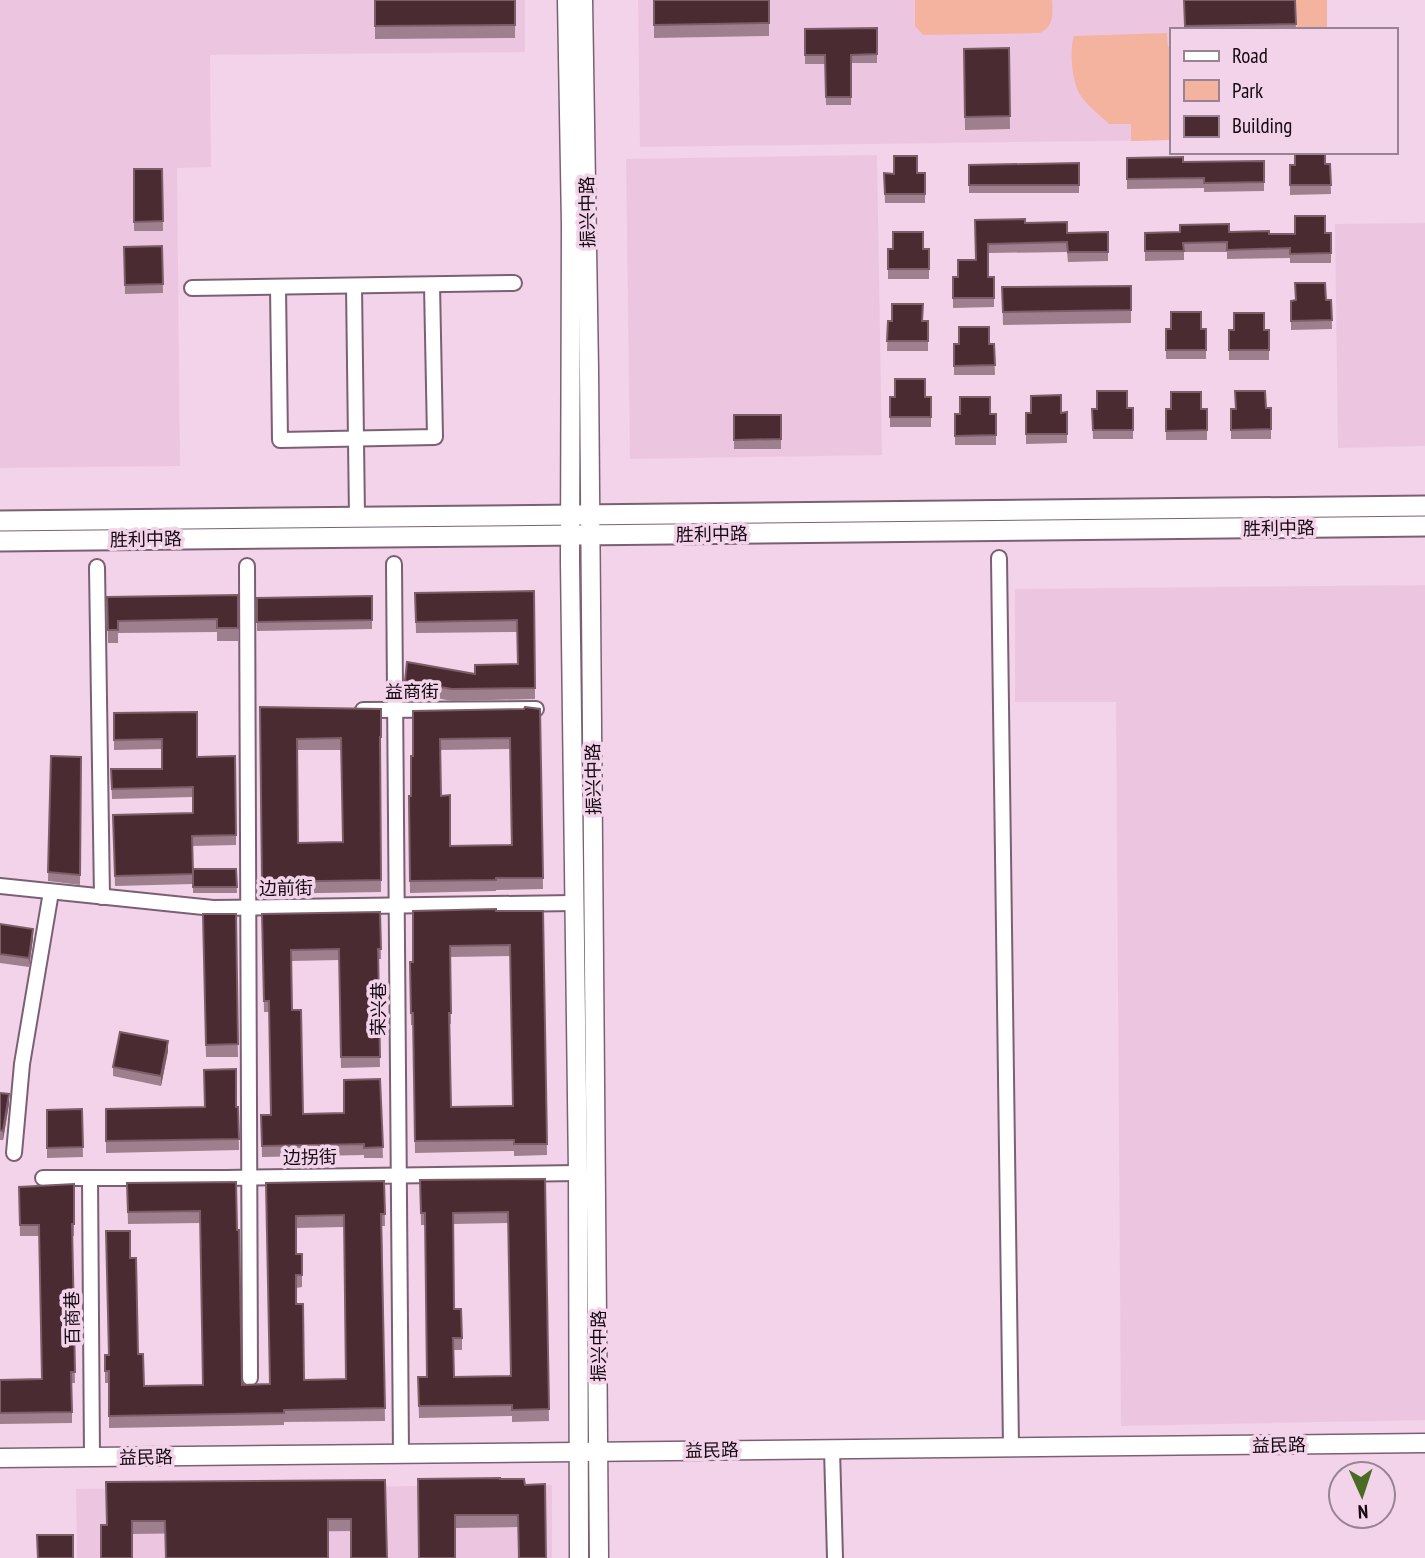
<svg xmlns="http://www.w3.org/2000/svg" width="1425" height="1558" font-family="'PT Sans Narrow','Noto Sans SC',sans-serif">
	<rect width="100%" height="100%" fill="#f2d3e9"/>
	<g fill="#ecc6e1">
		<polygon points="0,0 525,0 525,52 210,55 211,167 177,168 180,466 0,468"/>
		<polygon points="638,0 1327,0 1327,30 1171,30 1171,140 640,147"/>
		<polygon points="877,155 882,455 630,459 626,159"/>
		<polygon points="1425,223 1425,446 1338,448 1335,224"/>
		<polygon points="1425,585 1425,1420 1121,1426 1116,702 1015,702 1015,589"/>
		<polygon points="552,1485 552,1558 77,1558 76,1489"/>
	</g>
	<g fill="#f3b39f">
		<path d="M915 0H1052C1053 13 1054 27 1040 33L923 35 915 26Z"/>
		<polygon points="1296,0 1327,0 1327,30 1297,30"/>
		<path d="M1167 33 1168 47 1171 48V140L1131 141V124H1109C1100 115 1088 107 1081 96 1072 84 1069 50 1074 36Z"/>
	</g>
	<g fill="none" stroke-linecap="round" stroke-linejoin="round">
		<g stroke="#7b6073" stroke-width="18">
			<g id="minor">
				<polyline points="354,286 357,517"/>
				<polyline points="278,287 280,440 435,437 432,285"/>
				<polyline points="192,288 514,283"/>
				<polyline points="999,558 1011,1447"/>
				<polyline points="394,564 401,1454"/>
				<polyline points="247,566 250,1378"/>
				<polyline points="97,567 102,897"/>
				<polyline points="363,710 536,709"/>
				<polyline points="0,886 213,908 573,903"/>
				<polyline points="14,1153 22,1064 51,892"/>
				<polyline points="43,1178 226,1178 578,1173"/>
				<polyline points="90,1178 92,1457"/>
				<polyline points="832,1449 835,1558"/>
			</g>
		</g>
		<g stroke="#7b6073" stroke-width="21">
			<g id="tertiary">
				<polyline points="567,0 571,225 570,563 578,1173 579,1558"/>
				<polyline points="583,0 589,370 599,1558"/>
				<polyline points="0,1458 1425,1443"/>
			</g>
		</g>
		<g stroke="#7b6073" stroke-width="23">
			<g id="secondary">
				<polyline points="0,521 1425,506"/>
				<polyline points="0,541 1425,526"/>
			</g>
		</g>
		<use href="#minor" stroke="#fff" stroke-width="14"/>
		<use href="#tertiary" stroke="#fff" stroke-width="18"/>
		<use href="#secondary" stroke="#fff" stroke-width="19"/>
	</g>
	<g fill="#9e7f8d" fill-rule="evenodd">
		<polygon points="375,0 515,0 515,38 375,39"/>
		<polygon points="654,0 769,0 769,36 654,38"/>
		<polygon points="1184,0 1295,0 1296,30 1184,30"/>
		<polygon points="877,28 877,63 851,63 851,105 826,105 825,64 805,64 805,29"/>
		<polygon points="1009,48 1010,129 965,130 964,49"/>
		<polygon points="1127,158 1183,162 1264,161 1264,191 1204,192 1204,188 1127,189"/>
		<polygon points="1079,163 1079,193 969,193 969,165"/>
		<polygon points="1330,164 1331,194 1290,195 1290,165"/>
		<polygon points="134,169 162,169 163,231 134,231"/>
		<polygon points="884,173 925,173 925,203 885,203"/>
		<polygon points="975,220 1025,223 1067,233 1108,232 1108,261 1068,262 1067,252 988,253 988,277 994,277 994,307 953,308 953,277 958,277 976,260"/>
		<polygon points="1229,232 1269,234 1331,233 1331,263 1290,263 1290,258 1227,259 1227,252 1184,252 1184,260 1145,261 1145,233"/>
		<polygon points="162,246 163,293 125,294 124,247"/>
		<rect x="888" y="249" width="41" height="30"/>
		<polygon points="1131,286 1131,323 1003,325 1002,287"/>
		<polygon points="1331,300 1332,329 1291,330 1291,301"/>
		<polygon points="888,321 928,321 928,351 887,351"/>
		<rect x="1166" y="329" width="40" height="30"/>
		<rect x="1229" y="330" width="40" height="30"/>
		<polygon points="954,344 994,344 995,375 954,375"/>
		<rect x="890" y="397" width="41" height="30"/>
		<polygon points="1133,408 1133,439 1093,439 1092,409"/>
		<polygon points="1271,408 1271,439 1231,439 1231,409"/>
		<rect x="1166" y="409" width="41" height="31"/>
		<polygon points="1067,412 1067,443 1026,444 1026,413"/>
		<rect x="955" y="414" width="41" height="31"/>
		<rect x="734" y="415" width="47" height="34"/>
		<polygon points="534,591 535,699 452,701 405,692 405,681 475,674 518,664 517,632 416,633 415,593"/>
		<polygon points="238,595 238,641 217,641 217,632 118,633 118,643 108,643 107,597"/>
		<polygon points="372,596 372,629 257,631 257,598"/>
		<path d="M260 707 381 709V749H380L381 892 262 894ZM297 750H341L343 842 298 843Z"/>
		<path d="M540 709 543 889 496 890V891L410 893 409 796H411L413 756V711ZM510 749 511 845 450 846 441 796V750Z"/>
		<polygon points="114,713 197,757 236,835 236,845 192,846 193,884 115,886 113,815 193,813 193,797 112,799 111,769 162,769 162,749 114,750"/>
		<polygon points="51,756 81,757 80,885 48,881"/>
		<polygon points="193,869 236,869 237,893 193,893"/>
		<path d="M496 911H543L547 1155 514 1156V1151L415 1153 413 1025H411L410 974 413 962ZM510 956 513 1106 451 1107 450 1024H451L450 957Z"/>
		<polygon points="380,912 381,959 378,959 380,1067 341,1068 339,960 291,961 292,1010 303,1114 344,1113 380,1079 383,1158 364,1158 364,1155 262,1157 261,1115 271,1115 269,1012 264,1012 262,914"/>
		<polygon points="203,914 236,914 238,1057 206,1057"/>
		<polygon points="0,924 33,938 29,967 0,963"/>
		<polygon points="168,1051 161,1086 113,1076 113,1067"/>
		<polygon points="0,1093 9,1104 3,1140 0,1140"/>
		<polygon points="238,1107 239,1150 106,1153 106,1109"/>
		<polygon points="82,1109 83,1157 47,1158 47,1110"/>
		<path d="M545 1179 549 1421 512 1422V1416L419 1418 418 1377H427L425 1225H421L420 1180ZM508 1223 511 1376 454 1377V1350H462V1338L454 1309 453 1224Z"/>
		<path d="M384 1181 385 1226H382L385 1421 284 1422V1425L109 1428V1383H105V1355H108L130 1258 138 1354 144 1386 203 1385 200 1223 128 1224 127 1183 236 1182 242 1385 270 1384 266 1183ZM344 1227 346 1379 304 1380 296 1304V1288L302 1287V1254H296V1228Z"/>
		<polygon points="74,1184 74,1236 72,1236 75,1383 72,1383 72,1423 0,1424 0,1380 42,1379 39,1236 20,1236 19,1187"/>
		<polygon points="418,1479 500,1479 525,1485 518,1527 455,1528"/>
		<polygon points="385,1480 351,1531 132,1534 107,1525"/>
	</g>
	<g fill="#7c5d68">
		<polygon points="33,929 33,938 29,967 29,958"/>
		<polygon points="168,1041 168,1051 161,1086 161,1076"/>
		<polygon points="9,1094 9,1104 3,1140 3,1131"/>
	</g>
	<g fill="#492b31" stroke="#7c5d68" stroke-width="2" fill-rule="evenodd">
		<polygon points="375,0 515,0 515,25 375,26"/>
		<polygon points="654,0 769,0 769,23 654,25"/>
		<polygon points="1184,0 1295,0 1296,24 1185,26"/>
		<polygon points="877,28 877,54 851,55 851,97 826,97 825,55 805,55 805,29"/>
		<polygon points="1009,48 1010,116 965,117 964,49"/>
		<polygon points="1295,152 1325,152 1325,164 1330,164 1331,185 1290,185 1290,165 1295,165"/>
		<polygon points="894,156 917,156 917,173 925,173 925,194 885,194 884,173 894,174"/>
		<polygon points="1183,157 1183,162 1264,161 1264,182 1204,183 1204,178 1127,179 1127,158"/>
		<polygon points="1079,163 1079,185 969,185 969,165"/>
		<polygon points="134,169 162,169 163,221 134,222"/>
		<polygon points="1295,216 1325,216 1325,233 1331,233 1331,253 1290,254 1290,248 1227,250 1227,242 1183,243 1184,251 1145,251 1145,233 1180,232 1180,225 1229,224 1229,232 1269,231 1269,234 1295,234"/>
		<polygon points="1025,219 1025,223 1067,222 1067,233 1108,232 1108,252 1068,252 1067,242 988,244 988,277 994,277 994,298 953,298 953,277 958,277 958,260 976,260 975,220"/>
		<polygon points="893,232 923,232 923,249 929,249 929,269 888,269 888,249 893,249"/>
		<polygon points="162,246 163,284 125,285 124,247"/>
		<polygon points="1295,283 1325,283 1326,300 1331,300 1332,320 1291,321 1291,301 1296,300"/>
		<polygon points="1131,286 1131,310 1003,312 1002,287"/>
		<polygon points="892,304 923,304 922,321 928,321 928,341 887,341 888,321 892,321"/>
		<polygon points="1171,312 1201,312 1201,329 1206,329 1206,350 1166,350 1166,329 1171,329"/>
		<polygon points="1234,313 1264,313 1264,330 1269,330 1269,350 1229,350 1229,330 1234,330"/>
		<polygon points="959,327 989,327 989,344 994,344 995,365 954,366 954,344 959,344"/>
		<polygon points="895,379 925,379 925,397 931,397 931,417 890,417 890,397 895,397"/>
		<polygon points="1097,391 1127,391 1127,408 1133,408 1133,430 1093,430 1092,409 1097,409"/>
		<polygon points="1235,391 1265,391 1266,408 1271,408 1271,429 1231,430 1231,409 1236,409"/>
		<polygon points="1171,392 1201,392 1201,409 1207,409 1207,430 1166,431 1166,409 1171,409"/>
		<polygon points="1061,395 1061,413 1067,412 1067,434 1026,434 1026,413 1031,413 1031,396"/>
		<polygon points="960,397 990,397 990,414 996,414 996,435 955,436 955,414 960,414"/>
		<polygon points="734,415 781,415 781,439 734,440"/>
		<polygon points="534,591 535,688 452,689 405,681 407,662 475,674 475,665 518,664 517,620 416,622 415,593"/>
		<polygon points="238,595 238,628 217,628 217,619 118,621 118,630 108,630 107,597"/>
		<polygon points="372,596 372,620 257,622 257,598"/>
		<path d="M260 707 381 709V737H380L381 880 262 882ZM341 738 343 842 298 843 297 739Z"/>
		<path d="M525 707 540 709 543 878H496V880L410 881 409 796H411V756H413V711L524 709ZM510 738 512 845 450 846V795L441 796 440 739Z"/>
		<polygon points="197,712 197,757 235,756 236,835 192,836 193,874 115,876 113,815 193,813 193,787 112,789 111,769 162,769 162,739 114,740 114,713"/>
		<polygon points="51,756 81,757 80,875 48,872"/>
		<polygon points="193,869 236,869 237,887 193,887"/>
		<path d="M496 909V911H543L547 1144H514V1140L415 1141 413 1013H411L410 962H413V911ZM510 945 513 1106 451 1107 449 1013H451L450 946Z"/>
		<polygon points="380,912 381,949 378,949 380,1057 341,1057 339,949 291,950 292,1010 301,1010 303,1114 344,1113 344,1080 380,1079 383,1147 364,1148 364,1144 262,1146 261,1115 271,1115 269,1001 264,1001 262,914"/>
		<polygon points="203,914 236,914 238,1044 206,1045"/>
		<polygon points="0,924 33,929 29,958 0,954"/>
		<polygon points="120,1032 168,1041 161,1076 113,1067"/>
		<polygon points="236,1069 236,1107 238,1107 239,1139 106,1141 106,1109 205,1107 204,1070"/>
		<polygon points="0,1093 9,1094 3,1131 0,1130"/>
		<polygon points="82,1109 83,1147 47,1148 47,1110"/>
		<path d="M545 1179 549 1409 512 1410V1405L419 1406 418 1377H427L425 1213H421L420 1180ZM508 1212 511 1376 454 1377 453 1338H462L461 1309H454L453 1213Z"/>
		<path d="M384 1181 385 1214H381L385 1408 284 1410V1413L109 1416V1371H105V1355H109L106 1231H130V1258H136L138 1354H143L144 1386 203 1385 200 1211 128 1212 127 1183 236 1182 237 1230H239L242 1385 270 1384 266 1183ZM344 1215 346 1379 304 1380 303 1304H296V1275H302V1254H296V1216Z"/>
		<polygon points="74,1184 74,1224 72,1224 75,1372 71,1372 72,1412 0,1413 0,1380 42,1379 39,1225 20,1225 19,1187"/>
		<polygon points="500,1478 500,1479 524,1479 525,1485 545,1484 546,1558 519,1558 518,1515 455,1515 455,1558 419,1558 418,1479"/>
		<polygon points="385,1480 387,1558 351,1558 351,1519 328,1519 328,1558 166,1558 165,1521 132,1521 132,1558 101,1558 101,1525 107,1525 106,1482"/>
		<polygon points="37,1535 73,1535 73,1558 38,1558"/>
	</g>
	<g text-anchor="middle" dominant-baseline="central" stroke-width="7" stroke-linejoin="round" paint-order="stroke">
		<g font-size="18" fill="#140a12" stroke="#f2d3e9">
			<text transform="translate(587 212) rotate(-91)">振兴中路</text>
			<text transform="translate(1279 528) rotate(-1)">胜利中路</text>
			<text transform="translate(712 534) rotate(-1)">胜利中路</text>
			<text transform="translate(146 539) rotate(-1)">胜利中路</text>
			<text x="412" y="691">益商街</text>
			<text transform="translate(593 779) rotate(-91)">振兴中路</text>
			<text transform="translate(286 888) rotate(-1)">边前街</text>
			<text transform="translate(378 1009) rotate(-90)">荣兴巷</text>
			<text transform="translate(310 1157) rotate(-1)">边拐街</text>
			<text transform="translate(72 1318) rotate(-91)">百商巷</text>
			<text transform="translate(598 1346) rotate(-90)">振兴中路</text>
			<text transform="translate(1279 1445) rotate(-1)">益民路</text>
			<text transform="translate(712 1450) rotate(-1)">益民路</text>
			<text transform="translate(146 1457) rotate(-1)">益民路</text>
		</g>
	</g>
	<rect x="1170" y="28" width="228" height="126" fill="#f2d3e9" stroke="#998393" stroke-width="2"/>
	<rect x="1184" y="51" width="35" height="10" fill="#ffffff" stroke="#998393" stroke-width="2"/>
	<text x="1232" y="63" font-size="21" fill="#140a12">Road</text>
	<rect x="1184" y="80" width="35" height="21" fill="#f3b39f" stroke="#998393" stroke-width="2"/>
	<text x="1232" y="98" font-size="21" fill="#140a12">Park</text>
	<rect x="1184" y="116" width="35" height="21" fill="#492b31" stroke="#998393" stroke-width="2"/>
	<text x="1232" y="133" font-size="21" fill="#140a12">Building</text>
	<g transform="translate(1362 1495) rotate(177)"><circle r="33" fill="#f2d3e9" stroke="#998393" stroke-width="2"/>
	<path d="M0-5L12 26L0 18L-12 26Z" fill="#496b23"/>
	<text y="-10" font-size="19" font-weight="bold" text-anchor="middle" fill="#140a12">N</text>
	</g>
</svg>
